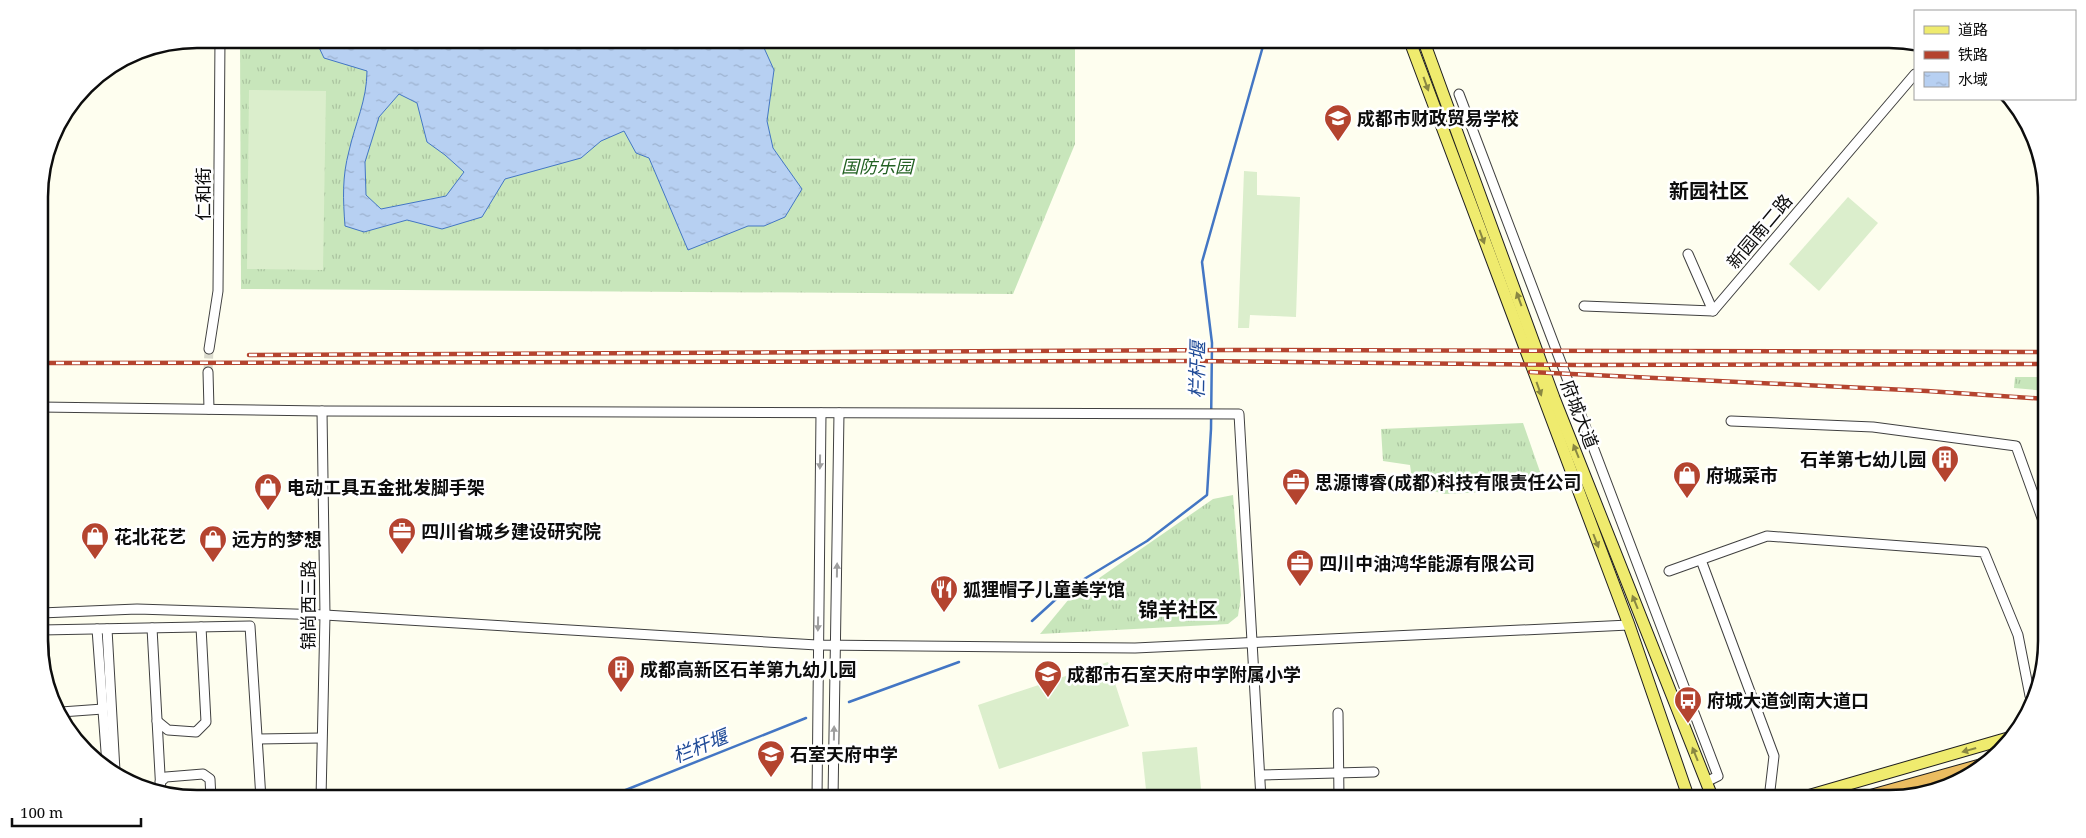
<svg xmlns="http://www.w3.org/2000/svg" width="2086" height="838" font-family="'Noto Serif','Noto Sans SC',serif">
	<defs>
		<pattern id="grass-tufts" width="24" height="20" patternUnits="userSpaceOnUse" patternTransform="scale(1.25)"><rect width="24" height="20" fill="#c8e6bb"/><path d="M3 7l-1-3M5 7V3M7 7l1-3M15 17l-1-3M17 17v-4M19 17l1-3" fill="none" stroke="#abc4a0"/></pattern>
		<pattern id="water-ripples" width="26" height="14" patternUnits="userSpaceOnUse" patternTransform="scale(1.25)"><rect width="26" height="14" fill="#b7d0f2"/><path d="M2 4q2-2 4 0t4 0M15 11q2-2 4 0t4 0" fill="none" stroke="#9cb1ce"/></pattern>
	</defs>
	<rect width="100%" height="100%" fill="#fefeef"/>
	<g fill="url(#grass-tufts)">
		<polygon points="240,39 1075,39 1075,144 1013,294 241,289"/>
		<polygon points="2015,377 2046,377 2047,391 2014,388"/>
		<polygon points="1523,423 1546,489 1445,494 1413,486 1410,465 1383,461 1381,429"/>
		<polygon points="1233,495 1241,595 1238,616 1228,624 1040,634 1069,599 1213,499"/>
	</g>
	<g fill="#dbeecc">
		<polygon points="249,90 326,91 323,270 247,269"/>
		<polygon points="1244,171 1257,172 1257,195 1300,197 1296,317 1250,315 1249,328 1238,328"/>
		<polygon points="1848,197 1878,223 1819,291 1789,264"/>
		<polygon points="1108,662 1129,726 999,769 978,705"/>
		<polygon points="1197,747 1202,799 1147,799 1142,752"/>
	</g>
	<path fill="url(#water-ripples)" stroke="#4376c4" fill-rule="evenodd" d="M315 39H760L774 70 767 121 773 148 802 189 785 217 764 226H748L688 250 649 158 636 153 624 131 601 141 581 158 505 179 482 217 442 229 407 220 364 232 345 226C343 199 342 177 349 151 355 124 367 100 367 71L324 58ZM399 94 417 103 427 142 445 155 464 172 446 196 381 209 366 195 365 162 379 117Z"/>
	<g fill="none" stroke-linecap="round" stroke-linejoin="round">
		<g stroke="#4376c4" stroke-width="2.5">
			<polyline points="1032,621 1066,590 1147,541 1207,495 1211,429 1212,343 1202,262 1265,39"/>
			<polyline points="849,702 959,662"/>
			<polyline points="603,799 806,718"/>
		</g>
		<polyline stroke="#dadacd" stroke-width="9" stroke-dasharray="9 4.5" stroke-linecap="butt" points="208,372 209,349"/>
		<g stroke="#404040" stroke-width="11">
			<g id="minor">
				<polyline points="1459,94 1718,776 1706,782"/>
				<polyline points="1688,254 1713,311"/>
				<polyline points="1584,306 1713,311 1915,74"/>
				<polyline points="209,349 218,291 220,39"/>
				<polyline points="208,372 209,409"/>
				<polyline points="40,407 322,411 1239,414 1261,799"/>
				<polyline points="1731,421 1873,427 2016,446 2047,532"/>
				<polyline points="1701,560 1774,756 1769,799"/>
				<polyline points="1669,571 1767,536 1984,552 2018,635 2030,696"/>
				<polyline points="41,613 137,609 325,615 817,645 1135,648 1629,625"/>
				<polyline points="152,628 161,793"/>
				<polyline points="97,629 107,765"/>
				<polyline points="107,629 115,771"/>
				<polyline points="41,630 250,626 261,799"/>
				<polyline points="43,630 46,681"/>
				<polyline points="61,712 103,709"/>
				<polyline points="1338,713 1339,799"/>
				<polyline points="157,721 168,730 196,732 206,722 201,627"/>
				<polyline points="258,739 321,738"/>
				<polyline points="1260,775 1374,772"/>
				<polyline points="160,782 166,777 203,774 210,779 211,799"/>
				<polyline points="321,799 325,615 322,411"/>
				<polyline points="817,799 821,413"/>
				<polyline points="833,799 839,413"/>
			</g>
		</g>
		<g stroke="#1e1e1e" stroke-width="13">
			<g id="major">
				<polyline points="1409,39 1629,625 1689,799"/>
				<polyline points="1423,39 1554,398 1713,799"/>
				<polyline points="1797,799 2015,736"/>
			</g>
		</g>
		<g stroke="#1e1e1e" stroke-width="14">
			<g id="highway">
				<polyline points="1929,793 1944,789"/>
				<polyline points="1860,799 1989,763"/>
			</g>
		</g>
		<use href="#minor" stroke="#fff" stroke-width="9"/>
		<use href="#major" stroke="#efeb6e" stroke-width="11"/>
		<use href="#highway" stroke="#ebbc60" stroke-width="12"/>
		<g stroke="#b4442f" stroke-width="4.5">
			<g id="rail">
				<polyline points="249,355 1233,350 2046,352"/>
				<polyline points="40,363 1195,361 1579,365 2046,364"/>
				<polyline points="1530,372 1927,391 2047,399"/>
			</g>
		</g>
		<use href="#rail" stroke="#fff" stroke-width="2.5" stroke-dasharray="8" stroke-linecap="butt"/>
	</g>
	<defs><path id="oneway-solid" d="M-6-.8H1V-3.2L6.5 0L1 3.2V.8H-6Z" transform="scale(1.25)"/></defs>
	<g fill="#898742">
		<use href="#oneway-solid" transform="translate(1426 84) rotate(70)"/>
		<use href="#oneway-solid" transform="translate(1482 237) rotate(70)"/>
		<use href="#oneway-solid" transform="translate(1519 299) rotate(-110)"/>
		<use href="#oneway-solid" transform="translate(1539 389) rotate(70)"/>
		<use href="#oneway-solid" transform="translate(1576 451) rotate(-112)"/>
		<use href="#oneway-solid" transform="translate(1596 541) rotate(69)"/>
		<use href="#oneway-solid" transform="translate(1635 602) rotate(-112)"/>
		<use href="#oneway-solid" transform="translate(1969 750) rotate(164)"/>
		<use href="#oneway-solid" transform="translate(1695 754) rotate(-112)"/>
	</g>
	<g fill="#9e9e9e">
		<use href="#oneway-solid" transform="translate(820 462) rotate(91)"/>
		<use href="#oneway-solid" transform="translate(837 570) rotate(-89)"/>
		<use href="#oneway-solid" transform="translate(818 624) rotate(91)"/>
		<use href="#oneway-solid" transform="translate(834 733) rotate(-89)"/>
	</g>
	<defs>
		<g id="school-pin" transform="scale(1.4375)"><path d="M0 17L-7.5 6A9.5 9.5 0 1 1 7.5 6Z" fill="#b4442f" stroke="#fff"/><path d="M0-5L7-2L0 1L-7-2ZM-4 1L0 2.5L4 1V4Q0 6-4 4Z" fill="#fff"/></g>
		<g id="building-pin" transform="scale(1.4375)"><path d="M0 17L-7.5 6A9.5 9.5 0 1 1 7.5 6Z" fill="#b4442f" stroke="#fff"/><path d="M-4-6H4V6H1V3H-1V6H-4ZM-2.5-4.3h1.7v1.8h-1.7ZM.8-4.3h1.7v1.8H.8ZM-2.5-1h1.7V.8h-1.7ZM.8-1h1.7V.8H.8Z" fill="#fff"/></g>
		<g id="shop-pin" transform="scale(1.4375)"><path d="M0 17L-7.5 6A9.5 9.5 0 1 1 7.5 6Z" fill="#b4442f" stroke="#fff"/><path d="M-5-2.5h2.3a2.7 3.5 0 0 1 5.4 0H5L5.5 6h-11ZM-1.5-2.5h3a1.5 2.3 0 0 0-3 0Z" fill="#fff"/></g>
		<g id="office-pin" transform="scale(1.4375)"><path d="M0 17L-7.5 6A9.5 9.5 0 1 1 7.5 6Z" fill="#b4442f" stroke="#fff"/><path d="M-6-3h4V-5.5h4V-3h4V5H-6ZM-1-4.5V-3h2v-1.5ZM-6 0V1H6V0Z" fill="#fff"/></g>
		<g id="restaurant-pin" transform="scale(1.4375)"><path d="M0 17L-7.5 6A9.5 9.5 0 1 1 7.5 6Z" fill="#b4442f" stroke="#fff"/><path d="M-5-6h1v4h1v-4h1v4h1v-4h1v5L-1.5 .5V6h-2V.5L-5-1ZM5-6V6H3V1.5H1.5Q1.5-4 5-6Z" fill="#fff"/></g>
		<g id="bus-pin" transform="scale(1.4375)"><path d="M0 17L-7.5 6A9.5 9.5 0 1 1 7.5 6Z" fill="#b4442f" stroke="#fff"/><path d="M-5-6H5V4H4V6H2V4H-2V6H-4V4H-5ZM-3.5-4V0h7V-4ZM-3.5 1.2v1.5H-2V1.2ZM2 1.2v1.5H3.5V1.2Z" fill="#fff"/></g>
	</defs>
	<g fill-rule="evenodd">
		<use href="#school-pin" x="1338" y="118"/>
		<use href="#building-pin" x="1945" y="459"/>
		<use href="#shop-pin" x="1687" y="475"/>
		<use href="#office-pin" x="1296" y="482"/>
		<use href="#shop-pin" x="268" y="487"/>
		<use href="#office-pin" x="402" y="531"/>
		<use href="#shop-pin" x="95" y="536"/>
		<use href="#shop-pin" x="213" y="539"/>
		<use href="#office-pin" x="1300" y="563"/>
		<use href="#restaurant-pin" x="944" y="589"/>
		<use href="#building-pin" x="621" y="669"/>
		<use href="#school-pin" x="1048" y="674"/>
		<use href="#bus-pin" x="1688" y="700"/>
		<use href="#school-pin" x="771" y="754"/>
	</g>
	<g text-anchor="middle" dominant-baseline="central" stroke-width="5" stroke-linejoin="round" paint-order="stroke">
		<g font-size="18" font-weight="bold" fill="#0d0d0d" stroke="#fff" text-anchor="start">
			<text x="1357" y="118">成都市财政贸易学校</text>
			<text x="1926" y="459" text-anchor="end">石羊第七幼儿园</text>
			<text x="1706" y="475">府城菜市</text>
			<text x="1315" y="482">思源博睿(成都)科技有限责任公司</text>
			<text x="287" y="487">电动工具五金批发脚手架</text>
			<text x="421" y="531">四川省城乡建设研究院</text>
			<text x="114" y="536">花北花艺</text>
			<text x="232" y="539">远方的梦想</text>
			<text x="1319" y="563">四川中油鸿华能源有限公司</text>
			<text x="963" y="589">狐狸帽子儿童美学馆</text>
			<text x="640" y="669">成都高新区石羊第九幼儿园</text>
			<text x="1067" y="674">成都市石室天府中学附属小学</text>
			<text x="1707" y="700">府城大道剑南大道口</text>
			<text x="790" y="754">石室天府中学</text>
		</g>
		<g font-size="18" font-style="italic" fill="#226122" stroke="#fff">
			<text x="877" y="166">国防乐园</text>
		</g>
		<g font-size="18" fill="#0d0d0d" stroke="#fff">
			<text transform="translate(203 194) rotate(-90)">仁和街</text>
			<text transform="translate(1759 231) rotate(-50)">新园南二路</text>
			<text transform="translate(1580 414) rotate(69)">府城大道</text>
			<text transform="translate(308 605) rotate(-90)">锦尚西三路</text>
		</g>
		<g font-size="19" font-style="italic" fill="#1f4a97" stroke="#fff">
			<text transform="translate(1197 370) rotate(-89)">栏杆堰</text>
			<text transform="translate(700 746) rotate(-22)">栏杆堰</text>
		</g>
		<g font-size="20" font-weight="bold" fill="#0d0d0d" stroke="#fff">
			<text x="1709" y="190">新园社区</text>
			<text x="1178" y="609">锦羊社区</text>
		</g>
	</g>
	<path d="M0 0H2086V838H0ZM197 48H1889A149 149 0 0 1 2038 197V641A149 149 0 0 1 1889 790H197A149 149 0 0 1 48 641V197A149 149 0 0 1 197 48Z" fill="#fff" fill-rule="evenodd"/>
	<path fill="none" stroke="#0d0d0d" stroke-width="2.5" d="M197 48H1889A149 149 0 0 1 2038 197V641A149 149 0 0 1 1889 790H197A149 149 0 0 1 48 641V197A149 149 0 0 1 197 48Z"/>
	<rect x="1914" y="10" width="162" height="90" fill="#ffffff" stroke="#9e9e9e"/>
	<rect x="1924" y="26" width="25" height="8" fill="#efeb6e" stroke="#9e9e9e"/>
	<text x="1958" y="35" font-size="15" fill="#0d0d0d">道路</text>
	<rect x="1924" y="51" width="25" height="8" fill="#b4442f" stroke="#9e9e9e"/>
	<text x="1958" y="60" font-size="15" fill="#0d0d0d">铁路</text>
	<rect x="1924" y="72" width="25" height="15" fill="url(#water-ripples)" stroke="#9e9e9e"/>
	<text x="1958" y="85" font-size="15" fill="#0d0d0d">水域</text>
	<path d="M12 818v8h129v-8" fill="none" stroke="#0d0d0d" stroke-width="2.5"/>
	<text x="20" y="818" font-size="15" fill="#0d0d0d" stroke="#ffffff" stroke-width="4" paint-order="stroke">100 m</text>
</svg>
